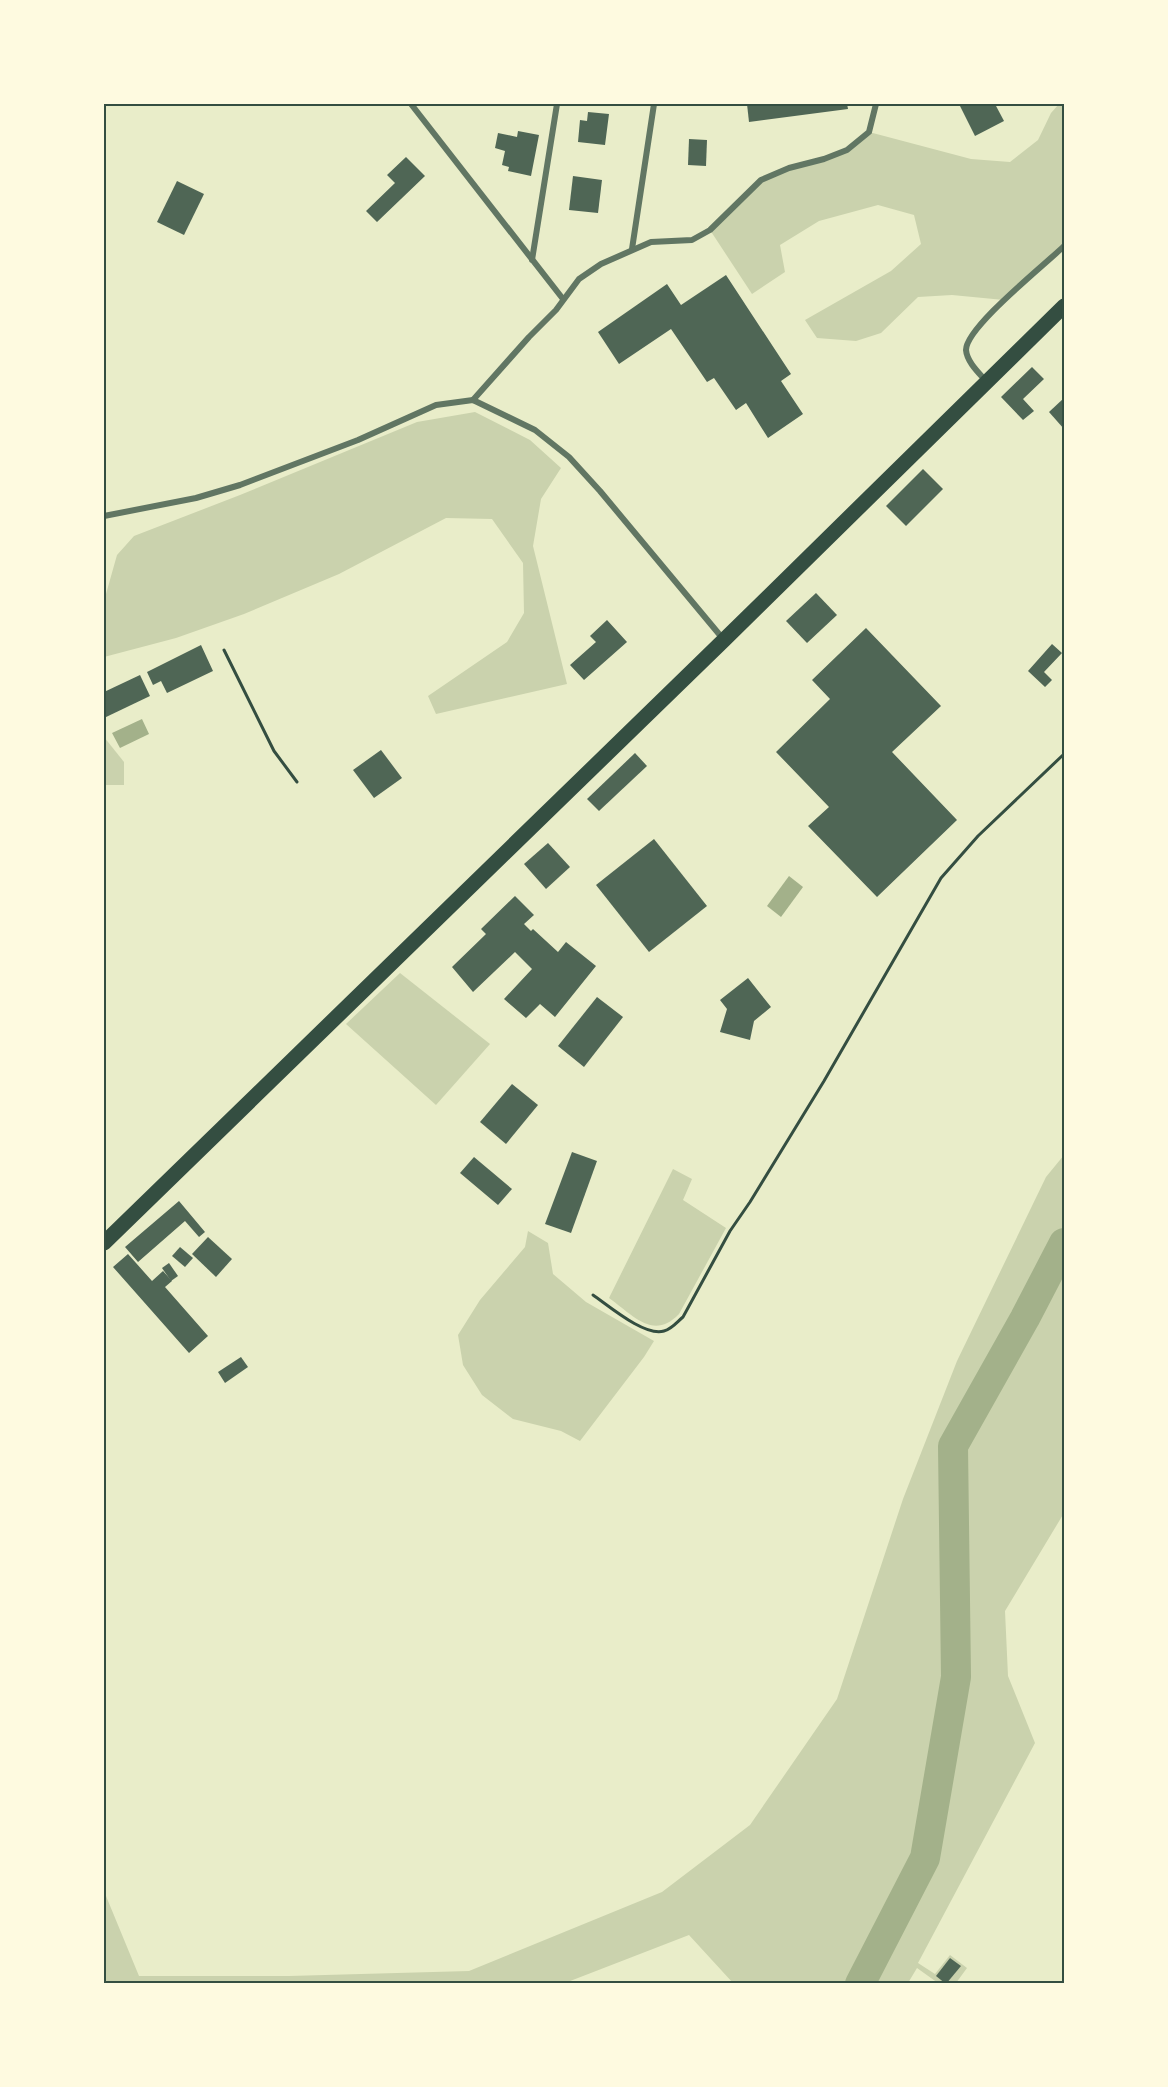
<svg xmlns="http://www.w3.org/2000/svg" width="1168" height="2087" font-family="'Crimson Pro',serif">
	<rect width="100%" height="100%" fill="#e9edc9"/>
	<g fill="#cad2ad">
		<polygon points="1059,104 1064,104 1064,246 1004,300 952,295 918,297 881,333 856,341 817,338 805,320 891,271 921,244 914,215 878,205 819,221 780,245 785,272 752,294 710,230 761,180 847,150 869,132 971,159 1010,162 1038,140 1051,113"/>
		<polygon points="475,412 530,440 561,468 541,499 533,546 567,684 436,714 428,696 507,642 524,613 523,563 492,519 446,518 339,574 244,614 176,638 104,657 104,595 106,594 117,555 134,536 240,495 417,422"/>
		<polygon points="104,737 124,762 124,785 104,785"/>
		<polygon points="400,973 490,1044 436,1105 346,1024"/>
		<polygon points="1064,1155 1064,1513 1005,1611 1008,1676 1035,1743 918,1963 935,1974 950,1955 967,1968 956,1983 938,1983 917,1968 908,1983 733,1983 689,1935 565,1983 104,1984 104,1896 106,1896 139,1976 289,1976 469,1971 662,1892 750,1825 837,1699 903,1499 957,1361 1046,1177"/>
		<path d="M673 1169 692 1179 683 1200 726 1228 679 1314C653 1341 633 1315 609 1298Z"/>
		<polygon points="528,1231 548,1243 553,1274 586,1302 654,1341 644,1357 580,1441 561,1431 513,1419 482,1395 463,1365 458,1335 480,1300 525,1247"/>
	</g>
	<g fill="#a3b18a">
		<polygon points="142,719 149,734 120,748 112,733"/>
		<polygon points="789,876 803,887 781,917 767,906"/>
	</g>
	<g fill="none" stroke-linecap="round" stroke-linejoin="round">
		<polyline stroke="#a3b18a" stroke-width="30" points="860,1984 925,1858 956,1677 953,1446 1025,1318 1064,1243"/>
	</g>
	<g fill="#4f6655">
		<polygon points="747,104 847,104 848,109 749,122"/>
		<polygon points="965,104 995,104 1004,121 975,136 960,106"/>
		<polygon points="588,112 609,114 605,145 578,142 580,120 587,121"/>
		<polygon points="518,131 539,135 531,176 508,171 509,167 502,165 505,151 495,148 498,133 517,137"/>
		<polygon points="689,139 707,140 706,166 688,165"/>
		<polygon points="406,157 425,176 377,222 366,211 395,183 387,175"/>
		<polygon points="573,176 602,180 598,213 569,210"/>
		<polygon points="177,181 204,194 184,235 157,222"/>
		<polygon points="726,275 791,374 781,381 803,414 768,438 746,403 736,410 714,378 707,382 671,329 619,364 598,332 667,284 681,305"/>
		<polygon points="1032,367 1044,379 1023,399 1034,411 1023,420 1001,397"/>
		<polygon points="1064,398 1064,429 1049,412"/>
		<polygon points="923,469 943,489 906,526 886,506"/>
		<polygon points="816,593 837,615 807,643 786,621"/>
		<polygon points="607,620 627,642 584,680 570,665 596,642 590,636"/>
		<polygon points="866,628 941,706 892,752 957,820 877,897 808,826 829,807 776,752 830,699 812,680"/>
		<polygon points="1052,644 1062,653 1044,672 1052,680 1045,687 1028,671"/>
		<polygon points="201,645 213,671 167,693 161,681 153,685 147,672"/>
		<polygon points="140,675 150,696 104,718 104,692"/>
		<polygon points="381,750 402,778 374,798 353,770"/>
		<polygon points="635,753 647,766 599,811 587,799"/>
		<polygon points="654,839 707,906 649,952 596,885"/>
		<polygon points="548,843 570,867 546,889 524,864"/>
		<polygon points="515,896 534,915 524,924 531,931 533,929 558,952 566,942 596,966 555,1017 540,1004 526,1018 504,999 532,969 515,952 473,992 452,967 486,934 481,929"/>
		<polygon points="748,978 771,1007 754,1021 750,1040 720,1032 727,1009 720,1000"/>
		<polygon points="597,997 623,1017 584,1067 558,1046"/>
		<polygon points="512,1084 538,1105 506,1144 480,1122"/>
		<polygon points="572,1152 597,1161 571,1233 545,1224"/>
		<polygon points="474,1157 512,1189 498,1205 460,1173"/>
		<polygon points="179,1201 205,1232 199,1237 185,1221 138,1262 125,1247"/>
		<polygon points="208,1237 232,1259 216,1277 192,1254"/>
		<polygon points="180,1247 193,1258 185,1267 172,1256"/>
		<polygon points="128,1254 152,1281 163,1271 172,1281 165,1287 208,1336 189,1353 113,1267"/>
		<polygon points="169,1263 178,1276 171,1281 162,1268"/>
		<polygon points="241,1357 248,1367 225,1383 218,1372"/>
		<polygon points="950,1958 961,1966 946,1984 936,1976"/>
	</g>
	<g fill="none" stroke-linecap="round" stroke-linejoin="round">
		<g stroke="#344e41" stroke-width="3">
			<polyline points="224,650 274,751 297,782"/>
			<path d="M593 1295C609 1306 645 1337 664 1331 672 1329 677 1322 683 1317L730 1231 750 1202 824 1081 941 878 978 836 1064 754"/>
		</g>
		<g stroke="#617663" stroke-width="6">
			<polyline points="411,104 563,299"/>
			<polyline points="632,249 654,104"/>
			<polyline points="532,260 557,104"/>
			<path d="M986 381C979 373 967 362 966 350 966 327 1046 264 1064 246"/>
			<polyline points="473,400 529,337 556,310 579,279 601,264 651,242 692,240 710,230 761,180 789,168 824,159 847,150 869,132 876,104"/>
			<polyline points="104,516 196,498 240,485 358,440 436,405 473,400 535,430 569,457 600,491 724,640"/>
		</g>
		<polyline stroke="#344e41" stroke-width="15" points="104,1243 724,640 1064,306"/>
	</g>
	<rect width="1168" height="2087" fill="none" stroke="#fefae0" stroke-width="210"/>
	<rect x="105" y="105" width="958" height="1877" fill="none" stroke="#344e41" stroke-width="2"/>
</svg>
